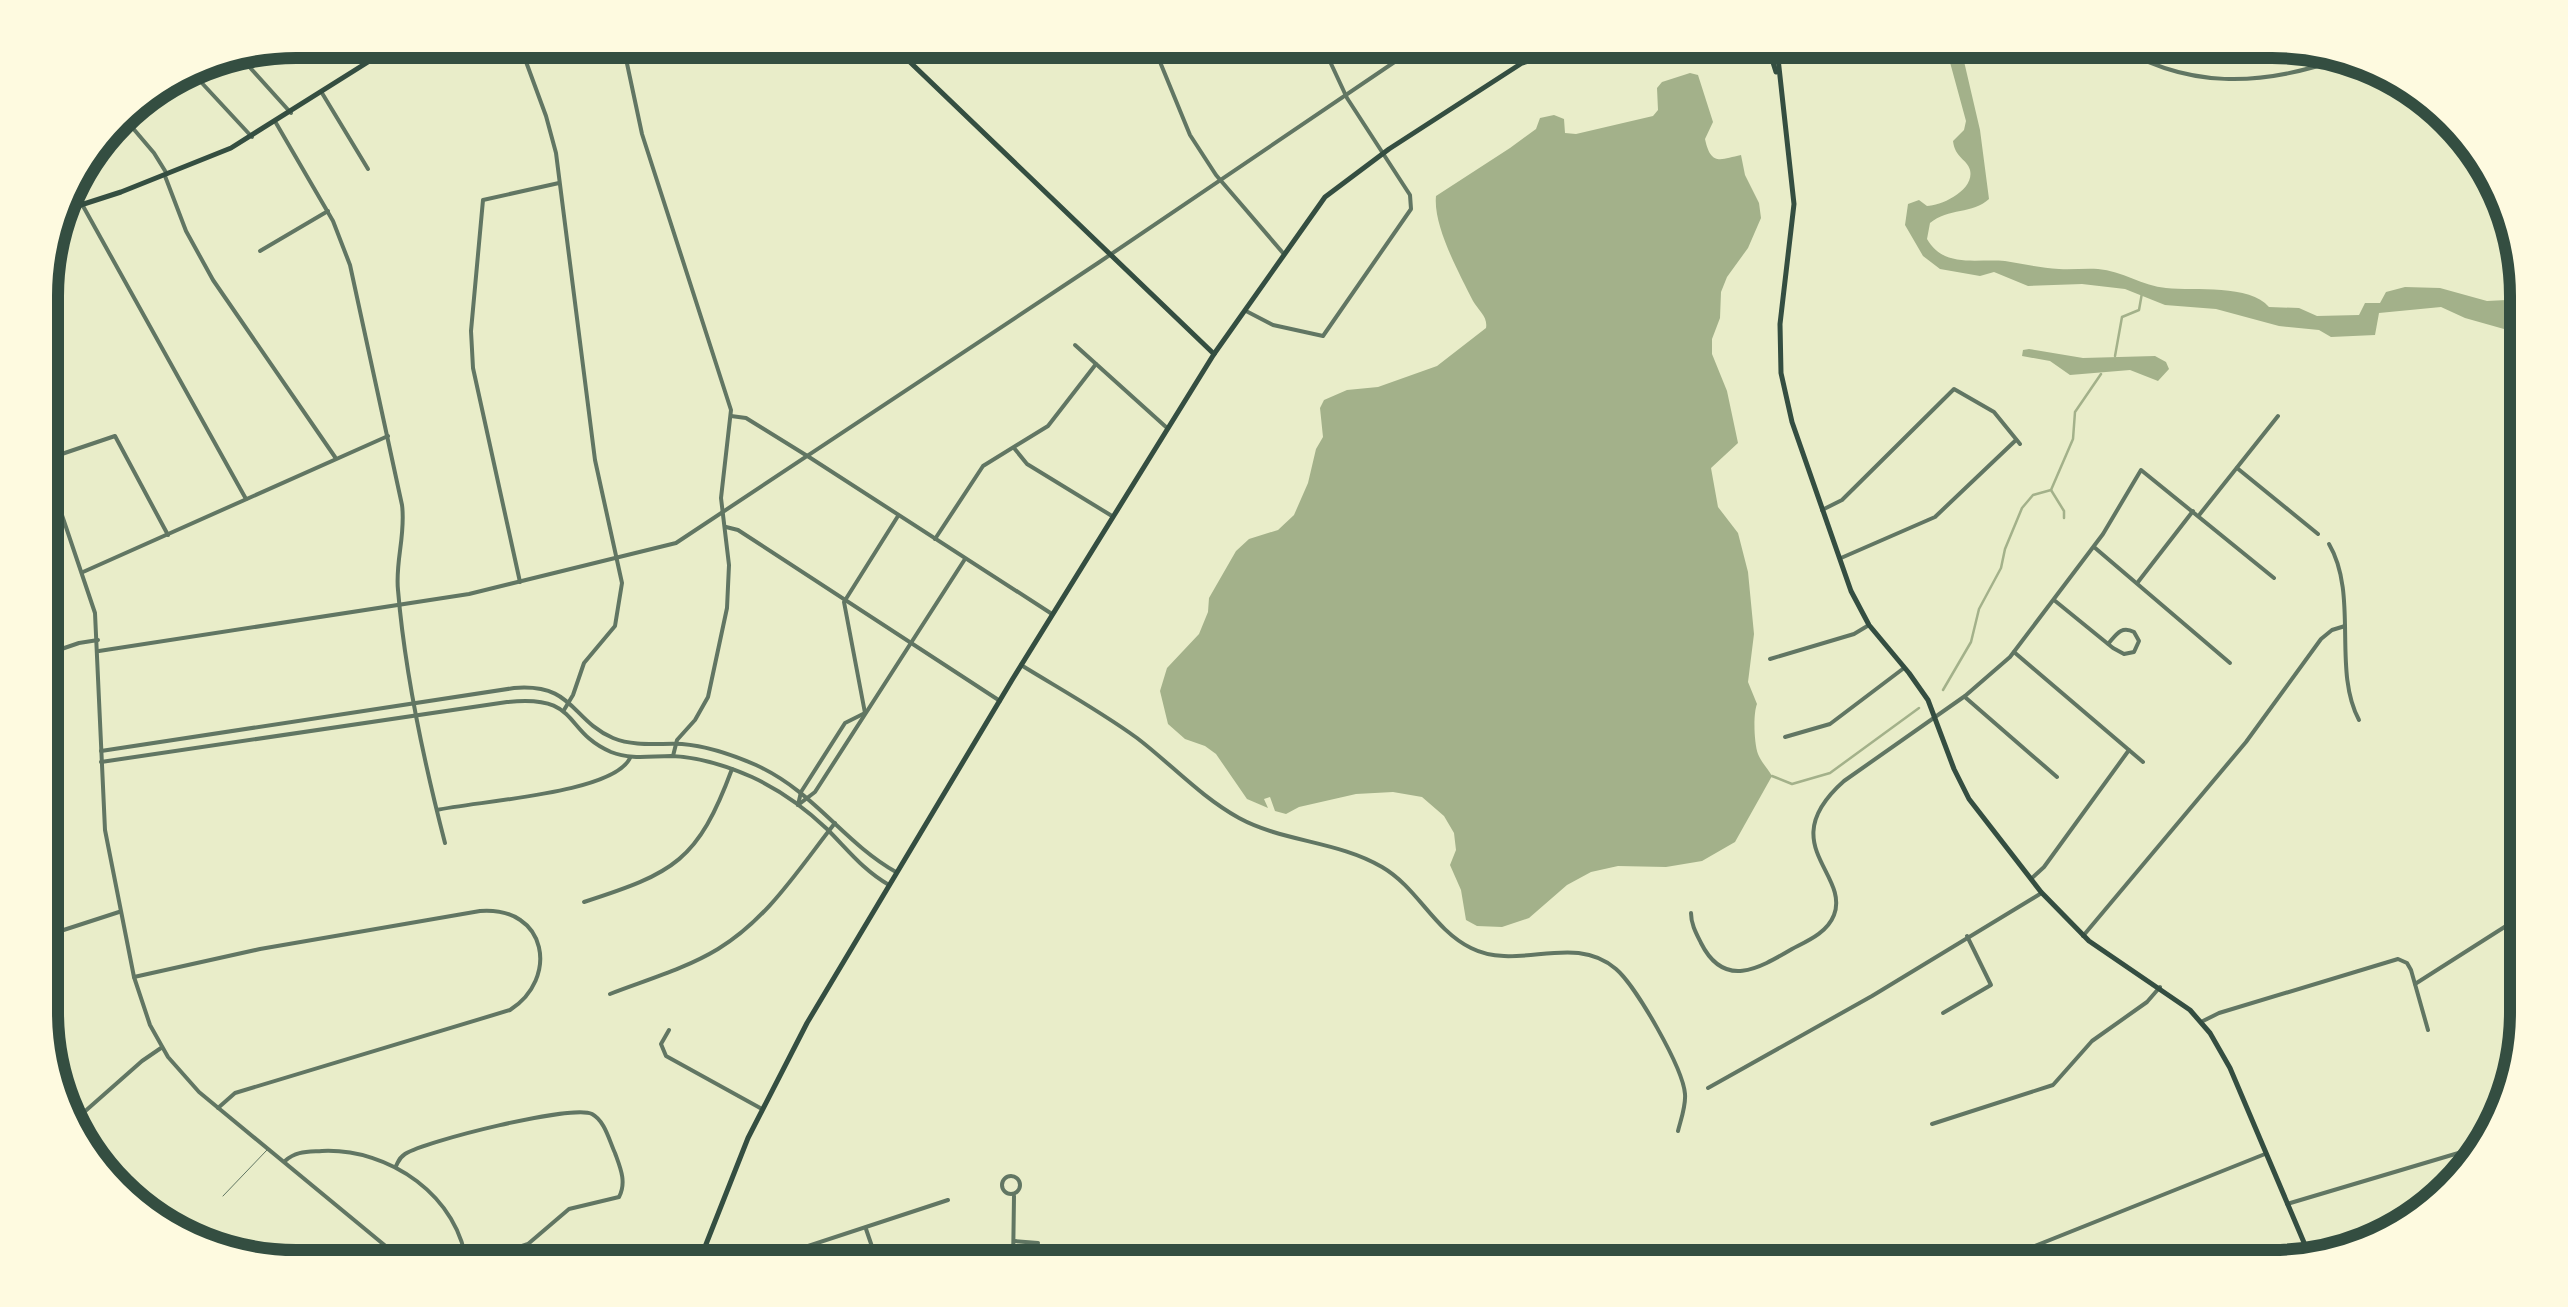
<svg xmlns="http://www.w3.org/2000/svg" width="2568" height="1307" font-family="'PT Serif',serif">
	<rect width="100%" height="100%" fill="#e9edc9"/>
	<g fill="#a3b18a">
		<path d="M1977 40H1999L1969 50 1963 57 1980 130 1989 199C1973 214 1948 208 1930 223L1927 239C1944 269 1978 258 2005 261 2023 264 2041 268 2059 269 2072 270 2085 268 2098 269 2122 271 2143 286 2166 288 2195 291 2250 284 2269 307L2299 308 2317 316 2359 315 2365 303H2380L2386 292 2405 287 2440 288 2487 301 2526 299V317L2504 329 2465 318 2441 307 2379 313 2375 335 2331 337 2319 330 2279 326 2216 309 2165 305 2125 289 2082 284 2028 286 1994 272 1980 276 1940 269 1923 256 1905 225 1908 204 1919 200 1927 206C1941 206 1975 190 1970 170 1967 159 1955 158 1953 141L1964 130 1966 121 1948 55 1952 48Z"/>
		<path d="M1690 73 1698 75 1713 122 1705 139C1711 167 1721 159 1741 155L1745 175 1759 203 1761 218 1748 248 1727 277 1721 292 1720 318 1712 339V354L1727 391 1738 443 1711 468 1718 507 1738 533 1748 572 1754 634 1748 682 1757 704C1753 714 1754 743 1758 754 1761 762 1768 769 1772 776L1735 842 1702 861 1666 867 1618 866 1591 872 1567 885 1529 918 1502 927 1477 926 1466 920 1461 890 1450 865 1456 850 1454 833 1444 816 1422 797 1393 792 1356 794 1299 807 1286 814 1275 811 1270 797 1264 799 1268 808 1247 799 1216 754 1205 746 1185 739 1168 724 1160 691 1167 668 1199 634 1208 612 1209 598 1236 551 1249 539 1278 530 1294 515 1308 483 1316 449 1323 437 1320 408 1324 400 1347 390 1378 387 1437 366 1486 328C1488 317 1479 311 1473 301 1459 273 1433 226 1436 196L1510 148 1536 129 1540 118 1554 115 1564 119 1565 133 1576 134 1653 116 1658 110 1657 88 1662 82Z"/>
		<polygon points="2029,349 2083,358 2155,356 2166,362 2169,369 2158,381 2130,370 2070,375 2050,361 2022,356 2023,350"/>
	</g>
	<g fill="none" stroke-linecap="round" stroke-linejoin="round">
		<g stroke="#a3b18a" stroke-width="2.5">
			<polyline points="2507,328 2526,378"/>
			<polyline points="2115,356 2122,317 2139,310 2142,293"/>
			<polyline points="2051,490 2064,511 2064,518"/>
			<polyline points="1943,690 1971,642 1979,609 2001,568 2005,549 2022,508 2033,495 2051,490 2073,439 2075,412 2101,374"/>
			<polyline points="1772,776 1792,784 1830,773 1919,708"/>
		</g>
		<polyline stroke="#617663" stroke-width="1" points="223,1196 267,1150"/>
		<g stroke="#617663" stroke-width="4">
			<polyline points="518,40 546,116 556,153 595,460 622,583 615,626 584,663 573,695 564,710"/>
			<polyline points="622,40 642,134 731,410 721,498 729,565 727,608 708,697 695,720 677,740 673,756"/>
			<polyline points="1151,40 1190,135 1216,175 1283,253"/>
			<path d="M2108 40C2184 91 2263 87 2345 57"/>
			<polyline points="236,52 291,113"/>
			<polyline points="1156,52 1189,40"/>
			<polyline points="187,67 252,137"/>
			<polyline points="322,93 368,169"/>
			<polyline points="120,113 154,153 167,174"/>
			<path d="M276 123 333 221 350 265 402 505C406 534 395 562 398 590 405 674 424 762 445 843"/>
			<polyline points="165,176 186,231 213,280 335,457"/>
			<polyline points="83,206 246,499"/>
			<polyline points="260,251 328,211"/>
			<polyline points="1246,311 1273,325 1323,336 1411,209 1410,195 1347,98 1320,40"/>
			<polyline points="1075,345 1166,427"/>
			<polyline points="731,416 746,418 809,457 1052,614"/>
			<polyline points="1014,448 1027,464 1112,516"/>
			<polyline points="44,460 115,436 168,535"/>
			<polyline points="2237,468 2318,534"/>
			<polyline points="1822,510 1842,500 1954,389 1994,412 2020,444"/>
			<polyline points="2200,514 2278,416"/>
			<polyline points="726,527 738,530 1000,701"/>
			<polyline points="935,539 983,466 1048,426 1096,364"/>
			<path d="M2329 544C2359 595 2332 670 2359 720"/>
			<polyline points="2094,547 2230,663"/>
			<polyline points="1841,558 1935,517 2016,440"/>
			<polyline points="83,572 388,436"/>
			<polyline points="520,582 473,368 471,331 483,200 559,183"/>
			<polyline points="2138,582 2193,511"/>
			<path d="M2054 600 2113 648 2124 654 2134 652 2139 641 2134 632C2121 625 2116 635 2108 644"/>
			<polyline points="2014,652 2143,762"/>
			<polyline points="41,656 79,643 98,640"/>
			<polyline points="1770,659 1854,634 1869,625"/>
			<path d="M1021 665C1060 689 1100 711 1137 738 1171 764 1201 797 1239 818 1283 842 1338 841 1382 867 1418 888 1433 929 1471 948 1518 972 1573 932 1616 969 1636 986 1683 1068 1685 1094 1686 1106 1681 1119 1678 1131"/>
			<polyline points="1966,698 2057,777"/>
			<polyline points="865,713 844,602 898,516"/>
			<polyline points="1785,737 1830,724 1904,668"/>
			<polyline points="798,805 815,792 965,559"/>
			<polyline points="798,805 801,792 845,723 865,713"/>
			<path d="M437 810C476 801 613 794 630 758"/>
			<polyline points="2032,878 2044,867 2129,750"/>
			<path d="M584 902C674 873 698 861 732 769"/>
			<path d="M1691 913C1691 924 1696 933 1701 943 1724 989 1758 969 1792 949 1807 941 1827 933 1834 915 1850 873 1773 844 1844 781L1965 696 2010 657 2103 534 2141 470 2274 578"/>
			<polyline points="2083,936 2246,742 2321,639 2332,630 2345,626"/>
			<polyline points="42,937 119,912"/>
			<path d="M134 977 260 949 480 911C548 906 559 979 510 1010L235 1093 218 1108"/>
			<polyline points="2415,984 2528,912"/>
			<path d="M610 994C646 980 685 969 718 949 768 919 800 867 835 823"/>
			<polyline points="1943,1013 1991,985 1967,936"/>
			<polyline points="2201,1022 2219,1013 2398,959 2407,963 2411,970 2428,1030"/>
			<polyline points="669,1030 661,1044 666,1056 762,1109"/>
			<polyline points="52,1068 57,1074 59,1085"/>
			<polyline points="2513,1075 2509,1056 2519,1051"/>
			<polyline points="1708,1088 1872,996 2040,894"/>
			<polyline points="69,1109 77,1119"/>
			<polyline points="74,1121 142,1061 161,1048"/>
			<polyline points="1932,1124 2053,1085 2092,1041 2147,1002 2160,987"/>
			<path d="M285 1161C296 1151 307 1152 322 1151 389 1148 460 1196 467 1267"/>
			<path d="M396 1166C399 1160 399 1158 405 1154 425 1141 573 1104 592 1114 605 1121 609 1140 615 1153 620 1167 627 1182 619 1197L569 1209 528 1244 467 1264"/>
			<circle cx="1011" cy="1185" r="9"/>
			<polyline points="124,1192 142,1195"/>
			<polyline points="2287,1204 2482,1146"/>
			<polyline points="866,1229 879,1267"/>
			<polyline points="1014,1241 1038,1243"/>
			<polyline points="744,1267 948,1200"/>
			<polyline points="1013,1267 1014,1196"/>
		</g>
		<g stroke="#617663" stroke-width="4">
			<polyline points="41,453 95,613 105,830 134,977 150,1025 168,1057 199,1092 411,1267"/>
			<polyline points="99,651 469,594 676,543 1098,263 1427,40"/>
			<path d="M101 751 514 688C574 683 571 720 613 738 635 747 659 743 682 744 707 746 733 755 756 765 815 792 843 842 896 872"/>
			<path d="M101 762 507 702C581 694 562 731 611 752 631 760 650 756 671 756 699 757 727 766 752 777 780 790 805 808 827 829 848 850 863 870 889 885"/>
			<polyline points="1982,1267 2265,1154"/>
		</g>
		<g stroke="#344e41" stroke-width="5">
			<polyline points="887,40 1214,354"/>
			<polyline points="1530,40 1534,57"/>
			<polyline points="1543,40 1548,55"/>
			<polyline points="1753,40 1765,52"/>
			<polyline points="1766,40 1776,72"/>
			<polyline points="1776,40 1794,204 1780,324 1781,373 1792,422 1851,591 1869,625 1909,673 1928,700 1954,769 1969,799 2041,892 2089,941 2190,1010 2210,1033 2230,1068 2311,1259"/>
			<polyline points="59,212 121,192 231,148 403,40"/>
			<polyline points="697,1267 748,1138 807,1023 1012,680 1214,354 1325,197 1389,149 1522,63 1548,55 1616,51 1666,40"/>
		</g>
	</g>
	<path d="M0 0H2568V1307H0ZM296 58H2272A238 238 0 0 1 2510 296V1012A238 238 0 0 1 2272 1250H296A238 238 0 0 1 58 1012V296A238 238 0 0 1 296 58Z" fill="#fefae0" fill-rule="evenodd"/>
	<path fill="none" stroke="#344e41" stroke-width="12" d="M296 58H2272A238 238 0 0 1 2510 296V1012A238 238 0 0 1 2272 1250H296A238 238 0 0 1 58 1012V296A238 238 0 0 1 296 58Z"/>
</svg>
